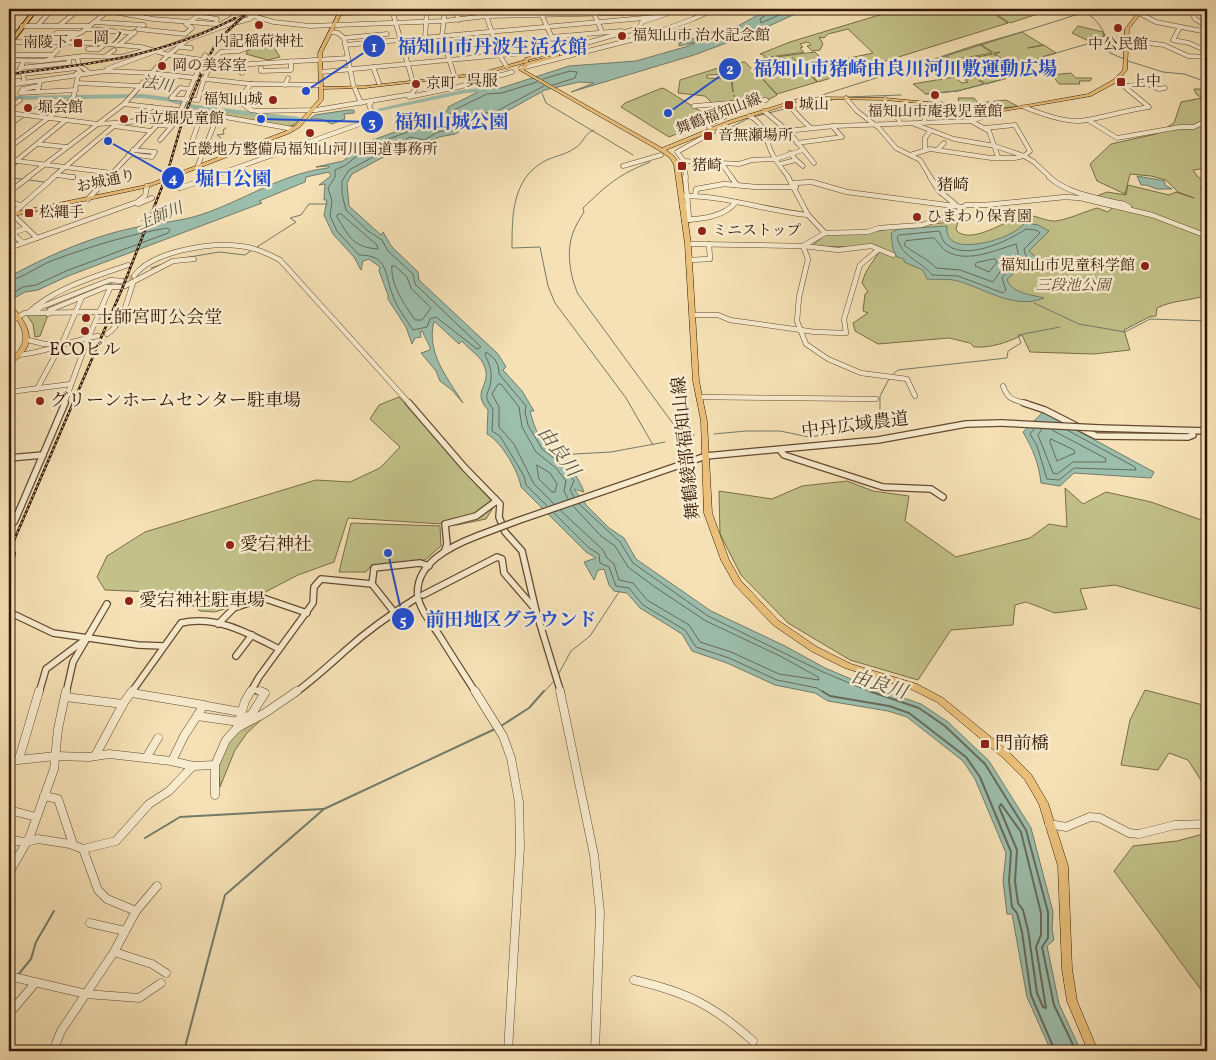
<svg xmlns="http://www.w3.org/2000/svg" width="1216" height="1060" font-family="Vollkorn,'Noto Serif JP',serif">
	<rect width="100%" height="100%" fill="#f5e1b5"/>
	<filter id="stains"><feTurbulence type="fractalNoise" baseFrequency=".004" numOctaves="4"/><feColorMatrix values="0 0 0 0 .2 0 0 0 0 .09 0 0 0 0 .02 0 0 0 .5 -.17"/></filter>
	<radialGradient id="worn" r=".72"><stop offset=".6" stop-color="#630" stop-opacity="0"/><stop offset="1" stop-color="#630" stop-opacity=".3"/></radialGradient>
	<g fill="#c2c189" stroke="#7a6c47">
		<polygon points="899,9 986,9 1008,23 818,82 792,57 817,82 777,94 756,72 777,95 770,99 737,102 734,95 735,101 712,103 705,96 678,93 680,80 731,64 731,74 707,75 707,78 731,79 733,92 731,66 734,63 745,62 753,70 767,67 760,59 815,52 826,63 873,53 848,29 828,34 824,38 819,37 823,44 820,50 812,51 807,46 811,45 808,42 800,44 803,47 800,48 804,52 764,58 764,55 760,54 790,42"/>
		<polygon points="988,9 1035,9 1041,13 1010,23"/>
		<polygon points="1078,26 1103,32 1104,36 1091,42 1072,33"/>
		<polygon points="1022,32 1043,45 1028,48 1044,45 1056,53 1039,58 1020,71 995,54 1000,52 994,53 980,44"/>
		<polygon points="272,44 280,57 268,60 246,54 247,51 257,46"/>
		<polygon points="979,44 992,53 952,60 946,56 951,61 928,65 925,62"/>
		<polygon points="994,54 1011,66 983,72 1012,67 1019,71 1008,78 986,84 953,61"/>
		<polygon points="1071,73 1076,78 1092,78 1090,81 1079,81 1080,84 1059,84 1052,75"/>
		<polygon points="970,74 984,84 957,91 926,94 913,84 954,77 962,83 968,82 965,80 970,79 965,75"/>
		<polygon points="662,88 665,89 713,119 669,137 621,107 625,103"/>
		<path d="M1194 89H1207V168L1193 170 1197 176 1207 184V188L1200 189 1207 193V295C1191 301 1172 300 1157 308L1156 316 1149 317 1124 330 1130 350 1094 354 1030 352 1022 335C1007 343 990 348 974 347L970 343 949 338 878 344 855 331 853 323 868 313 863 311 865 294 868 292 862 283C866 267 875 261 881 248L811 246 828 233 863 234 888 229 958 221 956 230C970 246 1007 220 1022 216 1034 213 1045 222 1056 221 1069 219 1084 212 1097 208L1108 212 1113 207 1097 196 1107 192 1126 195 1128 185 1169 195 1176 192 1194 198 1178 192 1166 180 1151 176 1130 174 1125 194 1097 181 1090 164 1111 144 1156 134 1174 123 1181 102 1202 98 1196 94Z"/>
		<polygon points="958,98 974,98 978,103 1006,100 1019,107 988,108 960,105"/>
		<polygon points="228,112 299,120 294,125 287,127 224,115"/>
		<polygon points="26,314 48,315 40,336 35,337 33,324"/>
		<polygon points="399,397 495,505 486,519 457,525 348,518 334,562 298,575 248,601 215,612 200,611 176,593 105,590 97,577 107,556 145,532 316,480 350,482 380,468 400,447 370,419 379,405"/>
		<polygon points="847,481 873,491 909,496 905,521 956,557 1030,538 1049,524 1067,527 1065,488 1083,504 1106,492 1151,502 1207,522 1207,611 1115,585 1080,589 1087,609 1055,613 1026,602 1015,605 1013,625 951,630 918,680 850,660 788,623 741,575 720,534 719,491 772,499 802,486"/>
		<polygon points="351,523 440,526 441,546 425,560 370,567 366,572 339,572"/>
		<polygon points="1145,690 1203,705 1207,727 1207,790 1188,760 1169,753 1158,770 1121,765 1130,720"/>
		<path d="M274 708 247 733 235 750 220 787C220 780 218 771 218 764 220 736 254 721 274 708Z"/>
		<polygon points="1207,833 1207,998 1114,871 1133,846 1177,841"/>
	</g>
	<g fill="#9cbead" stroke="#727b6a">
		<path d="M766 9H806L756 32 694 55 571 92 594 83 579 82 545 90 498 116 482 119 455 134 439 137 417 149 419 143H414L415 140 352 174 347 183 349 206 381 235 383 232 392 247 418 272 419 280 498 354 506 367 503 370 522 391 534 411H530C533 423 538 438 547 447 552 452 561 455 566 461 573 471 580 481 584 492L574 489 587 506 609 528 624 538 636 559 711 611 785 646 825 668 858 682 921 704 948 722 989 761 1031 828 1053 912 1052 929 1054 940 1047 946 1059 1004 1081 1051H1051L1027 997 1012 914H1007L1003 881 1006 853 975 779 963 761 907 717 888 711 828 701 815 693 775 685 727 663 692 651 682 634 640 608 627 593 614 591 609 585 604 569 598 570 594 580 584 562 596 558 586 552 521 487C519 472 501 441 487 434L488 410C471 391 491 386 485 368 481 355 470 351 462 341L459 344 434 321C426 353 447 377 463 403L452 390 440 381 436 371 421 353 430 350V347L422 331 420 332 421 337 415 338 412 344 406 327 388 299V295L379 271 380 267 369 259 363 261 361 270 354 257 333 234 324 215 327 200H324L325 184 319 185 331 176 329 172 306 177 305 182 259 201 262 203 68 276 38 290 25 292 9 301V277C44 257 93 236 133 228 155 223 178 222 200 215 243 201 283 173 328 168L329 166 316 167 343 161 362 147 359 146 362 144 422 122 448 110V107L484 89 501 88 569 66 636 61 685 47 699 41 679 46V43L689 41 683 38C691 38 700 40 707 38 726 34 741 24 758 15L757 13Z"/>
		<polygon points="348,110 354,110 354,113 344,114 345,119 332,124 321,119 310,119 315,115"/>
		<polygon points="1137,176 1165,181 1165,185 1172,189 1157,189 1146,185 1141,185"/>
		<path d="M1025 223 1038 225 1049 231 1029 251 1038 259 1067 267 1018 270 1007 279C1010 293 1033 295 1044 298 1014 310 986 289 958 281 947 278 937 280 927 279L923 270 904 262V259L897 257 893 249 891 233 898 229 947 226C943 257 996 242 1012 233 1016 231 1021 227 1025 223Z"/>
		<path d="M1043 412 1154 472 1151 478 1074 473 1060 486 1041 483C1039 464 1033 449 1023 432Z"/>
	</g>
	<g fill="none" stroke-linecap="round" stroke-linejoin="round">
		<g stroke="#686a59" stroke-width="1">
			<polyline points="768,9 767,14 760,19 761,23 793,9"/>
			<polyline points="543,79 570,71 577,72 575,78 553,85"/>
			<path d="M537 82 502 93 487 94 454 110 445 118 367 147 346 165 335 170V177L328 188 332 201 330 216 337 231 359 255C389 255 384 274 393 296 397 308 406 319 413 330L427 327 430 319 436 317 477 349 481 347 415 284 413 274 388 251 382 240 368 231 346 210 342 194V181L349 170 410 137 424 140 438 132 454 129 480 114 497 111 544 86"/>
			<path d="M338 214H341L377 245 378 249C352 247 350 237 337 217Z"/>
			<path d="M1026 229 1036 230 1040 233 1024 249 1025 254 1034 264C1019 269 1013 263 1002 278L1006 290 1003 293 958 276 932 275C919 259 903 259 897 237L899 235 939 231C941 234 942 239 944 242 962 263 1009 241 1026 229Z"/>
			<path d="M934 238C939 243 941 248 948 252 968 263 996 250 1016 244L1019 257 1004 266 993 282 960 270 936 268C927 258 915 254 904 245L906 241Z"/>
			<polygon points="995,259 997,262 989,272 975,266 976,263"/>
			<path d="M392 266H395L407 277 411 288 431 308 422 320H415C405 305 390 285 392 266Z"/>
			<path d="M9 281C24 277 37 267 51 261 89 247 127 235 167 228L170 230 168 233 66 271 36 285 23 287 9 295"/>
			<polyline points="1034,429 1030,434 1037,446 1047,479 1059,480 1074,468 1136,470 1135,467 1067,430"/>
			<polyline points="1042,429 1038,435 1053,473 1057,474 1073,462 1106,462 1105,458 1052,430"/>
			<polygon points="1051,439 1074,450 1075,453 1057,461 1050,442"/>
			<polygon points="537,465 550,473 557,484 555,492 552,492 539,479"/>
			<polyline points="554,504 534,484 514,444 499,427 499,407 492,394 498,384 501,384 519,407 522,427 536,452 556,468 566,481 564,491 568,499"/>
			<polyline points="579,504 620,542 633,563 708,616 823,672 873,693"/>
			<path d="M547 506 526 485 524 476 500 436 492 431 493 409C481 393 490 395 491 379 492 370 489 363 485 355L486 352C495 358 499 363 499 374L526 406 525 412 528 425 542 449 562 464 574 481 570 490 574 497"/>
			<polyline points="560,510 603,550 607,558 614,564 619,580 633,583 647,600 689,625 700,642 731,652 779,674 819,680 818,677 780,656 706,621 655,587 628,567 615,546 601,536 573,506"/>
			<polyline points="554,513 589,548 599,554 600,563 609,567 616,586 629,588 643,605 685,630 696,647 729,658 777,680 817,688 825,693"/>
		</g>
		<g stroke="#686a59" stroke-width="2">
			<polyline points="822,691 830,696 889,706 909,713 966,757 980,777 1011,852 1009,881 1012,907 1017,913 1022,932 1031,995 1055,1051"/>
			<polyline points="869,691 919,708 945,726 985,764 1026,830 1048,912 1048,938 1042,947 1054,1005 1076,1051"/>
			<polygon points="1001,804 1021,832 1041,913 1041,935 1036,947 1046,1008 1043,1007 1037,993 1028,930 1023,910 1018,903 1015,881 1017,850 999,807"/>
		</g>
		<g stroke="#727b6a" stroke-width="1">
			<path d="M1079 9C1100 19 1105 31 1110 53L1124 59"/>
			<polyline points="1128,61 1163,72 1184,74 1207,82"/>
			<polyline points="542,93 546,103 633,155"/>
			<polyline points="925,94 958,91 1011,77 1039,58 1087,44 1106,35"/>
			<polyline points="819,96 1085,12"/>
			<polyline points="846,97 901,95"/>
			<polyline points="792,108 832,100"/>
			<polyline points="27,114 48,98"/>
			<polyline points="753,117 788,108"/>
			<polyline points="9,128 24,117"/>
			<polyline points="728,129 749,118"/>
			<path d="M594 130C585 132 583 144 575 148 566 155 553 156 543 162 512 180 512 216 512 248L540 247 548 286 555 303 626 398 653 445"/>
			<polyline points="221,138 217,135 224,134 223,130 226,128"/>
			<path d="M650 162C618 175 608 184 583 208L584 212C580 219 575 226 573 233 566 251 570 276 578 294L682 436 694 435"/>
			<polyline points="9,171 18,163"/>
			<polyline points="9,178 22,179"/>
			<polyline points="28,180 44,182"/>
			<polyline points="257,247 296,222 290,218 301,215 309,204 327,204"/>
			<polyline points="178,259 219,252 245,255 252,250"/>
			<polyline points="151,268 163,264"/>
			<polyline points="107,285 113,283"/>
			<polyline points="1034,303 1079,324 1125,332 1150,319 1207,321"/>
			<polyline points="46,309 57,305"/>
			<polyline points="893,374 898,370 1007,358 1008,351 1021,343 1018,335 1060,327"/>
			<polyline points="714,434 746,431 780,431 809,437 873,428 880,424 880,396 889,379"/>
			<polyline points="557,455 611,452 665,442"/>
			<polyline points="559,673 571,651 590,636 619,592"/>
			<polyline points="543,693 553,682"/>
		</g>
		<g stroke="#727b6a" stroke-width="2">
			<polyline points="501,726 529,708 544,691"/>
			<polyline points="145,838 180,817 323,809"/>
			<polyline points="18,975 31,959 36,942 54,911"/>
			<polyline points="9,987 14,981"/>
			<polyline points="184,1051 225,895 324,809 495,729"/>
		</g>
		<g fill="#9cbead" fill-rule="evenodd">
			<polygon points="494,88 497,90 496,91 466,93 380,111 377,109 466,89"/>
			<polygon points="142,94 166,97 195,105 299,117 302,119 299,121 195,109 166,101 142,98 9,100 9,96"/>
		</g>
		<polyline stroke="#ceb892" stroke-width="4.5" stroke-dasharray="4.5 2.5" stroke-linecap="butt" points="122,281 134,276"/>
		<g stroke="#644931" stroke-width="5">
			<g id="minor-far3">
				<polyline points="36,9 45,9"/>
				<polyline points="229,9 274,22 310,26 444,21 486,16 672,12"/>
				<polyline points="253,9 261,11"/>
				<polyline points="445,9 442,36 454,75"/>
				<polyline points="457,9 458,20"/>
				<polyline points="484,9 500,56 507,67"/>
				<polyline points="539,9 558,51 639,28 642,22 681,9"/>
				<polyline points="592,9 602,32"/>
				<polyline points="1190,9 1195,19 1207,26"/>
				<polyline points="51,10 108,11 153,19 227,25"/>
				<polyline points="340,13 427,11"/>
				<polyline points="1139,13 1156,22 1207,32"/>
				<polyline points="136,15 147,9"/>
				<polyline points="198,16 206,10"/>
				<polyline points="95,22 144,25"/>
				<polyline points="223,23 239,14"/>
				<polyline points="38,25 52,9"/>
				<polyline points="60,25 78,10"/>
				<polyline points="22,26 89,26"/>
				<polyline points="89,27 87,29 134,33"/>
				<polyline points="1180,27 1173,40 1189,43 1207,51"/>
				<polyline points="138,29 185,34 192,28 186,24 198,16 217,19 216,23"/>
				<polyline points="331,32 338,33 344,38 353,84 361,103"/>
				<polyline points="56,33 77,33"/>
				<polyline points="552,37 621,31"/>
				<polyline points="344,38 387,34"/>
				<polyline points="425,38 427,9"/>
				<polyline points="52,39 69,38"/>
				<polyline points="1126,40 1164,45 1188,56 1207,57"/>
				<polyline points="9,42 96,43 141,47 169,55 235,65 348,58"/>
				<polyline points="119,45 135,32"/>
				<polyline points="345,45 655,17"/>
				<polyline points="181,47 191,48"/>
				<polyline points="88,49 99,49 105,44"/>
				<polyline points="9,55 53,55"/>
				<polyline points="106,56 114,50"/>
				<polyline points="77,57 79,65 90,73"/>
				<polyline points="9,60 41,61 83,56 121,57 147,50"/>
				<polyline points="48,60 69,38 82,32 108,11"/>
				<polyline points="24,61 20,68 69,63 69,58"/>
				<polyline points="225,64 233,60 243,61"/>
				<polyline points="373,67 379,83"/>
				<polyline points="210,68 237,69"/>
				<polyline points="261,68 261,71 291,70 291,61"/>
				<polyline points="521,68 647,36 693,19 715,9"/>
				<polyline points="107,69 227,25 249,19 263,9"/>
				<polyline points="321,72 545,51 549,53"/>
				<polyline points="9,73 19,72 20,68"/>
				<polyline points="242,73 246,65"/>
				<polyline points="9,80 20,81"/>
				<polyline points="24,80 23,74 77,68 81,73 76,74"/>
				<polyline points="1116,80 1127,86 1147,84 1159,89 1165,88"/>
				<polyline points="77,83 139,86"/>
				<polyline points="251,84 240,98 241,103 251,110 258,111 316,110 412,94 415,89 394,17 396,9"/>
				<polyline points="9,85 106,71 151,73 251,84 321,85"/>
				<polyline points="285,85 288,78"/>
				<polygon points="39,86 37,92 20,93 23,89"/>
				<polyline points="39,86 40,81"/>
				<path d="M190 89 180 88 171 98 198 100C202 82 208 65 221 52L239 51 256 44"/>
				<polyline points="37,92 76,90"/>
				<polyline points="409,97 458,87 512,72"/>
				<polyline points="846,98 857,111 879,128 896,148 920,160 931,178"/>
				<polyline points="885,99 886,107 894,112 901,124"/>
				<path d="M786 103C795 111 801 120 811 128"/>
				<polyline points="124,104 204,113"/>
				<polyline points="694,106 766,100"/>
				<path d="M1024 107C1039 113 1064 122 1080 121 1103 118 1126 110 1149 107L1126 88 1127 86"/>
				<polyline points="9,108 20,100"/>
				<polyline points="764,111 789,132 814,163"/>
				<polyline points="9,113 98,124 219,116 293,129"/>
				<polyline points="179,114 205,55"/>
				<path d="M749 116C768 125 764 140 773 155 777 163 784 171 789 178"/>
				<polyline points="1088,120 1117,138 1180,127 1194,127 1207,120"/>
				<polyline points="134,121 152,107"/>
				<polyline points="971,121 989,131 998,157"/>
				<polyline points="924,123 925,115 940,108 941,104"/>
				<polyline points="157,125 172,126 160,140"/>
				<polyline points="985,128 1015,125 1030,151 1024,156 1034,162 1051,178"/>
				<polyline points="766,133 835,126 971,121 994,113 996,110"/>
				<polyline points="797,143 842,137 832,126"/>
				<polyline points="37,144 67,147"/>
				<polyline points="207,146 190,147 199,122 216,122"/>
				<polyline points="9,148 73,99 78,76"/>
				<polyline points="925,149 925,138 930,131"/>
				<polyline points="938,149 944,143"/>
				<polyline points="129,154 152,157 155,152 133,150"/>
				<polyline points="910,155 930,149 991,158 1015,158 1024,156 995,146 954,139 914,124"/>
				<polyline points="9,160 112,173"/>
				<polyline points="796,160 803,166"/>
				<polyline points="16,161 66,120"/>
				<polyline points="684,161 739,164 752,160 776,159 803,150"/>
				<polyline points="722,164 732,178"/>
				<polyline points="780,164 796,160 790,153"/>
				<polyline points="623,166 661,155"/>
				<polyline points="200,167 198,165 216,120"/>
				<polyline points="56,175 73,177"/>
				<polyline points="27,178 124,104 166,57 186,41"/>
				<polyline points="52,178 114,126 151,131"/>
				<polyline points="108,178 172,109"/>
				<polyline points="208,178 371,120 374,117 369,105 371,103"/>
				<polyline points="686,178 684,161 677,152 713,132 708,125 740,109 740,106 735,103"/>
			</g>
		</g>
		<g stroke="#644931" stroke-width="5.5">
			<g id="minor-far2">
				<polyline points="70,177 73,177"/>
				<polyline points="731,177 737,185"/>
				<polyline points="788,177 808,215"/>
				<polyline points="930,177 939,191 955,204"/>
				<path d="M1049 177C1070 195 1098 198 1124 204L1129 207"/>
				<polyline points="793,183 812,182 847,192 962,207"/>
				<polyline points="180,188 212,177"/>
				<polyline points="9,192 29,177"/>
				<path d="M686 196C727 196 767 211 808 215L825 233"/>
				<polyline points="695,196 696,189 724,184 756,187 796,187"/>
				<polyline points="88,199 109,177"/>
				<polyline points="9,203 21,205"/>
				<polyline points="138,204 152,198"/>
				<polyline points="682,206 688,206 685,177"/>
				<polyline points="688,206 689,220"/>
				<path d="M684 220C702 219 724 217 736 202"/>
				<polyline points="37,238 12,214 54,177"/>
				<polyline points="23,243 12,233 27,228"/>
				<polyline points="688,244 803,246 825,233 867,232 879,228 922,225 956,213 966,205 985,205 1065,197 1080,198 1152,215 1207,236"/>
				<polyline points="803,246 808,259 799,297 797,321 806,344 828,359 861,373 907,379 915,396"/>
				<polyline points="803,246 838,250 871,246 893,255"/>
				<polyline points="9,248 137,202 145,196 147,186"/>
				<polyline points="689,260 710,259 709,244"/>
				<path d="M134 276C152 251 211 242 240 246 254 247 267 253 280 260L410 404"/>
				<polyline points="125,286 173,261 194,259"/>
				<path d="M28 313C55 288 94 277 128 265"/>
				<polyline points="34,313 41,307 110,280 122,281"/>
				<polyline points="48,314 50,310 106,287 120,287"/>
				<polyline points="692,315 718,315 730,320 815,332 846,333 844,319 860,265 878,250"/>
				<polyline points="9,322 25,313 99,312"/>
				<path d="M107 334C123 324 127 300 133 283"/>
				<polyline points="28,340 44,344 54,344"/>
				<path d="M18 355C46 353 71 340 98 336"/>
				<path d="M1003 386C1008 400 1014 400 1028 404"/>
				<polyline points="37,389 64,339 82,297"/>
				<polyline points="9,392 71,384"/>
				<polyline points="699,397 876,399"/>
				<polyline points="64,404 87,341 110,288"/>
			</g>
		</g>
		<g stroke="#644931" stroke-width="8">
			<g id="minor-far1">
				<polyline points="409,403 465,468 500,504 499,517 505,532 522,551 536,611 561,693"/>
				<polyline points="1024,403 1045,410 1096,436 1188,437 1193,435 1192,432"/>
				<polyline points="1099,428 1207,431"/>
				<polyline points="780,450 784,455 883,487 931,489 943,497"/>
				<polyline points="9,458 43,455"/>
				<polyline points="9,519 14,522 16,518 65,403"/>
				<polyline points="517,521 706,456 878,440 966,424 1001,423"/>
				<polyline points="445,550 447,544 445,524 476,516 495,502 495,499"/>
				<polyline points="9,562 12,554"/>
				<polyline points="372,584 394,612"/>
				<polyline points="423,595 497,557 502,559 504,573 535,609"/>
				<polyline points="9,612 53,633 138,645 163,646"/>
				<polyline points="218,624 234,608 263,598 307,613"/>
				<polyline points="236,656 252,635"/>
				<polyline points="252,689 264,693"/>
				<polyline points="39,693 46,669 86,639"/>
				<polyline points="66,693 73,662 107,604"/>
				<path d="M131 693 181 623C216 615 248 633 279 649"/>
				<polyline points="250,693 259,677 313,603 314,587 321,579 372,584 374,568 420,563 429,566"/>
				<path d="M295 693C314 679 328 666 346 650 367 631 391 614 415 599"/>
				<path d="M476 693C464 674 452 656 441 638 433 625 421 612 418 598 413 564 451 546 477 536"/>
			</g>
		</g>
		<g stroke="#644931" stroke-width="9">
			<g id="minor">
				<polyline points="475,691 503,736 511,758 519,802 520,847 508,1051"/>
				<polyline points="560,691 594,855 600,912 595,1051"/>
				<polyline points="132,693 204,705 197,716 239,722"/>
				<polyline points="65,697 123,704"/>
				<polyline points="207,706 241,712"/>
				<polyline points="239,720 251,715 265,693 260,691"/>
				<polyline points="237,728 245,701 251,691"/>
				<polyline points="95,756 123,704 132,691"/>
				<polyline points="146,758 158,738"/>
				<polyline points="19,759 39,691"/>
				<polyline points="9,761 56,756 89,757 109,754 171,761 193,766 215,765 226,740 237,728 265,713 297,691"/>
				<polyline points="172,761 184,736 197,716"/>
				<polyline points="215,765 215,795"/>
				<polyline points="44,796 58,799 72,841 70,844"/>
				<polyline points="9,810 36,817"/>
				<polyline points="1049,824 1066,827 1090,817 1100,818 1129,833 1139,834 1175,825 1207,824"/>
				<polyline points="9,840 26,842 38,839 70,844 83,849 116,841 149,804 169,791 193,766"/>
				<polyline points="9,873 30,836 54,769 58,729 66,691"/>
				<polyline points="136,911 157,886"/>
				<polyline points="90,923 125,931"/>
				<polyline points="114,952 152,964 166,973"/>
				<polyline points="9,976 86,994 139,998 161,983"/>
				<path d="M634 980C686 992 713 1005 753 1041"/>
				<polyline points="9,1014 36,982"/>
				<polyline points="53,1051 61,1031 114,952 136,911 107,899 98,890 83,849"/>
			</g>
		</g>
		<g stroke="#331605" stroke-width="1">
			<g id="major">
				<polygon points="340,9 344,9 322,53 323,87 365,86 480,73 525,60 525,58 558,50 560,51 559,57 529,65 524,70 662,148 728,121 798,99 823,97 885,98 1004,109 1088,94 1113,80 1123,70 1125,29 1140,9 1144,9 1129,29 1127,70 1117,82 1091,96 1004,111 885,100 823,99 799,101 732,123 666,150 674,156 680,165 691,244 699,381 707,421 712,513 729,560 741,581 779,621 817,647 851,664 917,684 943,698 1007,750 1031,774 1048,803 1068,866 1072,969 1077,1001 1098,1051 1088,1051 1067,1001 1062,969 1058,866 1039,804 1025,780 1001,756 937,702 911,689 845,668 811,651 773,625 735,585 721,560 704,513 701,421 693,381 685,244 674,165 670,158 660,151 519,70 525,63 555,55 555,53 528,60 528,62 480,75 365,88 323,89 323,100 300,127 290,133 149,187 9,217 9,213 146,185 286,131 296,125 319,99 318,53"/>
				<path d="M9 303 11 304C22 318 37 335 24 352 20 357 15 362 9 365V360C25 346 28 336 15 317 12 312 9 309 9 303Z"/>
			</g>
		</g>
		<g stroke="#331605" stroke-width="2">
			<polygon id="highway" points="34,9 38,9 11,45 9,45 9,41"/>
		</g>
		<use href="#minor-far3" stroke="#f8eccf" stroke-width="4"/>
		<use href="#minor-far2" stroke="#f8eccf" stroke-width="4.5"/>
		<use href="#minor-far1" stroke="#f8eccf" stroke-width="5.5"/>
		<use href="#minor" stroke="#f8eccf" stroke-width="8"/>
		<use href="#major" fill="#eac07a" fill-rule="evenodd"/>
		<use href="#highway" fill="#eac07a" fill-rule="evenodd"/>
		<g stroke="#331605" stroke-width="2.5">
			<g id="rail">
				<path d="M9 74C88 65 164 56 235 18"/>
				<polyline points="9,552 122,289 167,174 183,119 207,60 218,40 251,9"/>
			</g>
		</g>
		<use href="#rail" stroke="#f8eccf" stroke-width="1" stroke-dasharray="2.5" stroke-linecap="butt"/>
		<g stroke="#644931" stroke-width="8" stroke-linecap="butt">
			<g id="minor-bridge">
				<polyline points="1001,423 1099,428"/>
				<polyline points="477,536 517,521"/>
			</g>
		</g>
		<use href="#minor-bridge" stroke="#f8eccf" stroke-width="5.5"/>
	</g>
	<g fill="#8f2418" stroke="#f8eccf" stroke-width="2">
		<circle cx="259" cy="25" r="5"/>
		<circle cx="1118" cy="28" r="5"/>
		<circle cx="622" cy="36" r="5"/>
		<rect x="73" y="38" width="10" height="10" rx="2.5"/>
		<circle cx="162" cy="66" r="5"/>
		<rect x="1116" y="77" width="10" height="10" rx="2.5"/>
		<circle cx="416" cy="84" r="5"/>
		<circle cx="935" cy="95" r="5"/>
		<circle cx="273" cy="100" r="5"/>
		<rect x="784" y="100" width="10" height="10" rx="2.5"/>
		<circle cx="28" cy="108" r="5"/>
		<circle cx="124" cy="119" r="5"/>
		<circle cx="310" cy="133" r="5"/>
		<rect x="703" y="131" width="10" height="10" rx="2.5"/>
		<rect x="677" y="161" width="10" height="10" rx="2.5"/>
		<rect x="24" y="208" width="10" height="10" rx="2.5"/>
		<circle cx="917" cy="217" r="5"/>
		<circle cx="702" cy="231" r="5"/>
		<circle cx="1145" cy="266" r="5"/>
		<circle cx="86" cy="318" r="5"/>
		<circle cx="85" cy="331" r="5"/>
		<circle cx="40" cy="401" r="5"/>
		<circle cx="230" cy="545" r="5"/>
		<circle cx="129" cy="601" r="5"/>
		<rect x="980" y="739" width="10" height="10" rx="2.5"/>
	</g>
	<g text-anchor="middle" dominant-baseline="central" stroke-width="5" stroke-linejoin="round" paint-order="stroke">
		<g font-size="15" fill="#331605" stroke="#f8eccf" text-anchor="start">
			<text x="632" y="36">福知山市 治水記念館</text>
			<text x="259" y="42" text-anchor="middle">内記稲荷神社</text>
			<text x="68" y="43" text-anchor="end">南陵下</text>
			<text x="1118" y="45" text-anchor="middle">中公民館</text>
			<text x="172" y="66">岡の美容室</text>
			<text x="1131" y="82">上中</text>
			<text x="426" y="84">京町</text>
			<text x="263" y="100" text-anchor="end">福知山城</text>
			<text x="799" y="105">城山</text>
			<text x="38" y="108">堀会館</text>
			<text x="935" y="112" text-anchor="middle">福知山市庵我児童館</text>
			<text x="134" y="119">市立堀児童館</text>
			<text x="718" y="136">音無瀬場所</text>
			<text x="310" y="150" text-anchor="middle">近畿地方整備局福知山河川国道事務所</text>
			<text x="692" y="166">猪崎</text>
			<text x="39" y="213">松縄手</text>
			<text x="927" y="217">ひまわり保育園</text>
			<text x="712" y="231">ミニストップ</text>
			<text x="1135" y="266" text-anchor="end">福知山市児童科学館</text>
		</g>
		<g font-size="15" fill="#331605" stroke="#f8eccf">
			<text transform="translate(719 115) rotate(-21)">舞鶴福知山線</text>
			<text transform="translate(106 182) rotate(-12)">お城通り</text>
		</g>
		<g font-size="15" font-style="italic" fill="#5e492d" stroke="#f8eccf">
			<text x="1073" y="286">三段池公園</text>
		</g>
		<g font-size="16" fill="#331605" stroke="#f8eccf">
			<text x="109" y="39">岡ノ</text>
			<text x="482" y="82">呉服</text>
			<text x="953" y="186">猪崎</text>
		</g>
		<g font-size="16" font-style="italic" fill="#585140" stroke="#f8eccf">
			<text transform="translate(157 85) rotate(9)">法川</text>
			<text transform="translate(160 217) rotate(-22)">土師川</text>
		</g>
		<g font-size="18" fill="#331605" stroke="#f8eccf" text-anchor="start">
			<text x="96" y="318">土師宮町公会堂</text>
			<text x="85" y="350" text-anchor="middle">ECOビル</text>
			<text x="50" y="401">グリーンホームセンター駐車場</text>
			<text x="240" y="545">愛宕神社</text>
			<text x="139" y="601">愛宕神社駐車場</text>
			<text x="995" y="744">門前橋</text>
		</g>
		<g font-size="18" fill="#331605" stroke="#f8eccf">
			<text transform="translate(855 426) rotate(-7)">中丹広域農道</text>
			<text transform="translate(687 448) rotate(-96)">舞鶴綾部福知山線</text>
		</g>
		<g font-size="19" font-style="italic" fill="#585140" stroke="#f8eccf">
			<text transform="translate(558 452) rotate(54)">由良川</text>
			<text transform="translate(879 685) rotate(18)">由良川</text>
		</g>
	</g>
	<path fill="none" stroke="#1d4ed8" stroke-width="2" d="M306 91L374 46M668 113L730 69M261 119L372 122M108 141L173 178M388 553L403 619"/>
	<g fill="#1d4ed8" stroke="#f8eccf" stroke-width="2">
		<circle cx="306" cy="91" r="5"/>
		<circle cx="668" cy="113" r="5"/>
		<circle cx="261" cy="119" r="5"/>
		<circle cx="108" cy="141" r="5"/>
		<circle cx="388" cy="553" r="5"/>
		<circle cx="374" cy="46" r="12"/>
		<circle cx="730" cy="69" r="12"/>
		<circle cx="372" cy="122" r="12"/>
		<circle cx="173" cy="178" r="12"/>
		<circle cx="403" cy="619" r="12"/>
	</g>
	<g font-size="15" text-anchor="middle" font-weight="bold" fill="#fff">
		<text x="374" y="52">1</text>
		<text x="730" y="74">2</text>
		<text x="372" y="127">3</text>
		<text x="173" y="183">4</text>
		<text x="403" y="625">5</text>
	</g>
	<g font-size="19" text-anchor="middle" font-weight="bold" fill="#1d4ed8" stroke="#f8eccf" stroke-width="5" stroke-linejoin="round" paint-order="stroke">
		<text x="492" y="53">福知山市丹波生活衣館</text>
		<text x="905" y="75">福知山市猪崎由良川河川敷運動広場</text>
		<text x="451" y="128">福知山城公園</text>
		<text x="233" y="185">堀口公園</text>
		<text x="511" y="626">前田地区グラウンド</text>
	</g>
	<rect width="1216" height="1060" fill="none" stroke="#f5e1b5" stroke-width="30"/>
	<rect x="10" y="10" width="1196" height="1040" fill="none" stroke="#331605" stroke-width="2.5"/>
	<rect x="15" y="15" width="1186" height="1030" fill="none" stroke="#331605"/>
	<rect width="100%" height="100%" filter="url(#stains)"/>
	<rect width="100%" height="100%" fill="url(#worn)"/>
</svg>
